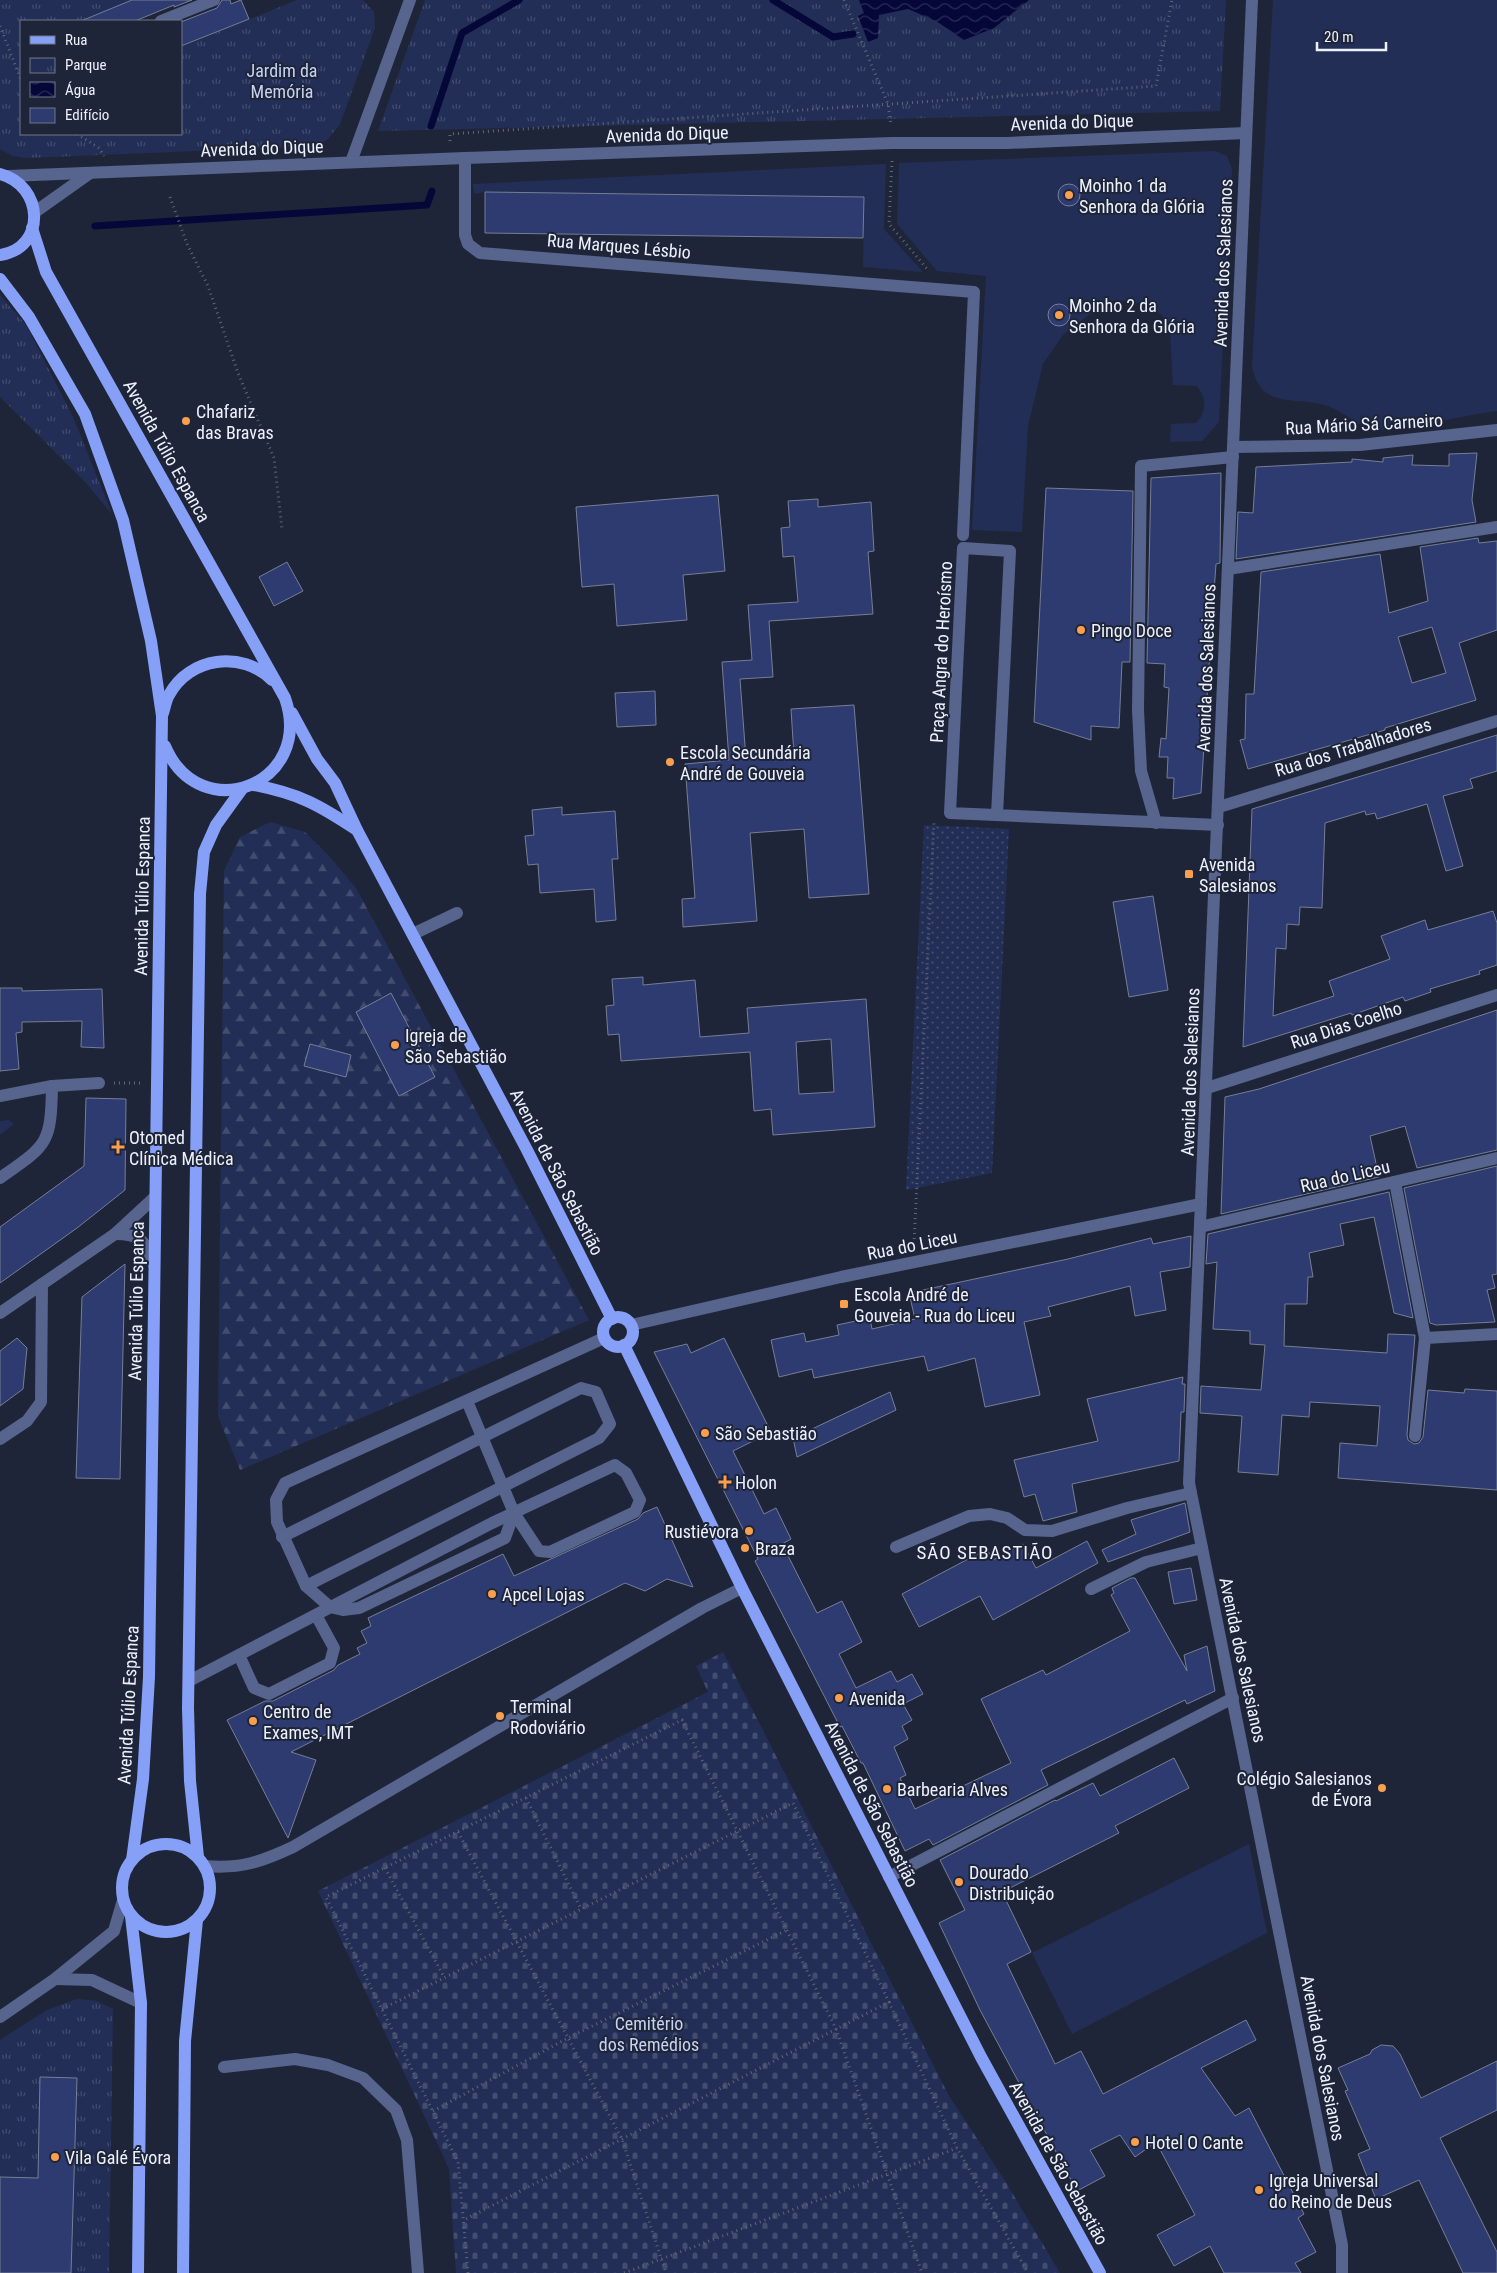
<svg xmlns="http://www.w3.org/2000/svg" width="1497" height="2273" font-family="'Roboto Condensed',sans-serif">
	<defs>
		<pattern id="forest-firs" width="22" height="20" patternUnits="userSpaceOnUse" patternTransform="scale(1.25)"><rect width="22" height="20" fill="#232e56"/><path d="M5 1l3.5 6h-7zM16 11l3.5 6h-7z" fill="#434d6f"/></pattern>
		<pattern id="cemetery-stones" width="16" height="16" patternUnits="userSpaceOnUse" patternTransform="scale(1.25)"><rect width="16" height="16" fill="#232e56"/><path d="M2 7V4a2 2 0 0 1 4 0v3zM10 15v-3a2 2 0 0 1 4 0v3z" fill="#434d6f"/></pattern>
		<pattern id="park-tufts" width="24" height="20" patternUnits="userSpaceOnUse" patternTransform="scale(1.25)"><rect width="24" height="20" fill="#232e56"/><path d="M3 7l-1-3M5 7V3M7 7l1-3M15 17l-1-3M17 17v-4M19 17l1-3" fill="none" stroke="#434d6f"/></pattern>
		<pattern id="garden-dots" width="8" height="8" patternUnits="userSpaceOnUse" patternTransform="scale(1.25)"><rect width="8" height="8" fill="#232e56"/><path d="M2 2h.1M6 6h.1" fill="none" stroke="#434d6f" stroke-width="1.8" stroke-linecap="round"/></pattern>
		<pattern id="water-waves" width="16" height="10" patternUnits="userSpaceOnUse" patternTransform="scale(1.25)"><rect width="16" height="10" fill="#050739"/><path d="M0 5q4-4 8 0t8 0" fill="none" stroke="#2a2c57"/></pattern>
	</defs>
	<rect width="100%" height="100%" fill="#1f2538"/>
	<g fill="#232e56">
		<path d="M1273 0H1497V411C1459 415 1422 428 1384 430 1361 431 1347 413 1328 406 1297 395 1261 412 1252 366Z"/>
		<path d="M1215 151 1227 156 1232 169 1219 422 1202 441 1170 442 1171 424 1196 423C1207 411 1207 399 1197 386L1173 385 1170 333 1162 315 1145 304 1118 300 1103 304 1063 335 1043 364 1028 426 1022 532 972 530 986 276 937 271 897 224 899 163Z"/>
		<polygon points="886,164 884,229 923,272 863,267 864,197 485,192 474,194 473,184"/>
		<polygon points="9,1120 14,1124 0,1135 0,1121"/>
		<polygon points="1249,1844 1267,1933 1072,2034 1032,1953"/>
	</g>
	<polygon fill="url(#forest-firs)" points="270,822 305,832 329,856 356,888 589,1320 240,1470 218,1416 224,871 240,837"/>
	<polygon fill="url(#cemetery-stones)" points="723,1652 949,2096 1005,2181 1060,2273 456,2273 449,2168 318,1891 708,1692 696,1666"/>
	<g fill="url(#park-tufts)">
		<polygon points="0,0 132,0 80,21 21,21 21,134 181,134 181,47 297,0 363,0 374,12 375,28 340,124 328,139 316,146 26,158 13,156 0,149"/>
		<polygon points="425,0 1226,0 1220,111 378,131"/>
		<polygon points="0,295 26,325 73,417 112,514 86,483 0,397"/>
		<polygon points="77,1999 97,2001 113,2009 109,2273 0,2273 0,2040 47,2010"/>
	</g>
	<polygon fill="url(#garden-dots)" points="924,825 1009,829 992,1173 906,1190"/>
	<polygon fill="url(#water-waves)" points="859,0 1029,0 994,28 964,40 936,21 908,9 879,15 878,38 868,42 858,16 864,13"/>
	<g fill="none" stroke-linecap="round" stroke-linejoin="round">
		<g stroke="#050739" stroke-width="7">
			<polyline points="773,0 833,37 853,34"/>
			<polyline points="431,126 462,33 519,0"/>
			<polyline points="95,226 427,205 432,191"/>
		</g>
	</g>
	<g fill="#2d3b71" stroke="#767e95" fill-rule="evenodd">
		<polygon points="132,0 192,0 174,7 174,5 135,21 81,21"/>
		<polygon points="222,0 230,0 231,4 241,0 249,19 181,46 181,22 217,8"/>
		<circle cx="1069" cy="195" r="11"/>
		<polygon points="485,192 864,197 863,238 485,233"/>
		<circle cx="1059" cy="315" r="11"/>
		<polygon points="1477,453 1472,500 1476,522 1236,559 1238,512 1253,513 1256,467 1352,462 1352,459 1383,462 1383,458 1413,455 1412,465 1449,466 1449,454"/>
		<polygon points="1221,473 1220,563 1216,564 1212,620 1201,793 1173,799 1174,778 1167,778 1168,757 1159,757 1161,738 1166,739 1169,688 1164,687 1165,664 1147,663 1151,478"/>
		<polygon points="1046,488 1133,491 1130,662 1122,662 1119,728 1091,726 1091,740 1034,722"/>
		<polygon points="718,495 725,571 683,575 687,620 617,626 614,584 582,587 576,507"/>
		<polygon points="818,499 818,507 871,502 874,551 868,552 873,614 769,621 773,677 740,679 746,759 794,756 791,709 854,705 869,894 809,898 804,829 750,833 757,921 683,927 682,899 695,898 685,764 729,760 722,662 752,660 748,605 798,602 794,556 783,557 781,528 790,527 788,501"/>
		<path d="M1478 538 1479 543 1497 541V630L1459 643 1476 700 1385 728V730L1248 769 1240 740 1245 739 1246 694H1254L1261 572 1380 554 1389 613 1428 601 1420 547ZM1432 627 1446 673 1412 683 1398 637Z"/>
		<polygon points="287,562 303,591 274,606 259,577"/>
		<polygon points="655,691 656,725 617,727 615,693"/>
		<polygon points="1497,735 1497,771 1470,779 1473,788 1443,796 1463,866 1446,871 1427,804 1377,819 1375,813 1366,815 1365,811 1325,823 1322,908 1300,907 1299,925 1287,924 1286,949 1276,948 1273,1016 1334,996 1329,981 1390,959 1381,936 1425,920 1428,930 1493,911 1497,923 1497,965 1479,971 1480,974 1430,989 1431,992 1405,1001 1403,997 1352,1015 1351,1013 1243,1047 1252,809"/>
		<polygon points="562,807 562,815 615,811 618,859 612,859 616,920 596,922 594,889 540,893 538,864 528,865 525,836 534,835 532,810"/>
		<polygon points="1153,896 1168,990 1129,997 1113,902"/>
		<path d="M643 977V985L695 980 700 1037 749 1033 747 1008 866 999 875 1127 773 1135 771 1109 754 1111 750 1052 621 1061 619 1034 608 1035 606 1006 614 1005 612 979ZM831 1039 834 1092 799 1094 796 1042Z"/>
		<polygon points="0,988 22,988 22,991 102,989 104,1048 81,1047 82,1021 22,1022 22,1032 16,1033 19,1069 0,1071"/>
		<polygon points="391,993 435,1077 399,1096 356,1012"/>
		<polygon points="1497,1010 1497,1150 1417,1168 1405,1126 1370,1136 1379,1177 1221,1214 1225,1097 1259,1089"/>
		<polygon points="310,1044 351,1055 346,1077 304,1066"/>
		<polygon points="86,1098 126,1099 125,1190 77,1228 0,1283 0,1227 84,1166"/>
		<polygon points="1497,1166 1497,1274 1492,1275 1495,1288 1487,1290 1495,1322 1436,1325 1430,1323 1404,1188"/>
		<polygon points="1389,1192 1413,1318 1394,1313 1374,1217 1340,1224 1344,1245 1309,1253 1313,1277 1308,1277 1307,1304 1285,1304 1284,1346 1387,1353 1388,1334 1415,1335 1407,1435 1408,1440 1414,1444 1419,1443 1423,1437 1428,1390 1464,1393 1465,1389 1497,1391 1497,1490 1338,1478 1340,1443 1377,1446 1380,1406 1310,1402 1309,1417 1282,1415 1278,1475 1238,1472 1242,1416 1200,1413 1201,1386 1261,1390 1265,1345 1250,1344 1250,1331 1213,1329 1217,1262 1206,1264 1208,1234"/>
		<polygon points="1191,1236 1190,1267 1160,1272 1166,1310 1135,1316 1130,1286 1048,1307 1051,1316 1024,1322 1040,1395 985,1407 975,1358 928,1371 924,1356 814,1378 812,1369 779,1377 771,1340 804,1333 806,1342 839,1335 837,1325 870,1318 872,1329 915,1319 909,1293 1068,1259 1151,1238 1153,1244"/>
		<polygon points="125,1264 120,1479 76,1478 82,1297"/>
		<polygon points="17,1338 27,1348 23,1389 0,1406 0,1351"/>
		<polygon points="724,1338 771,1432 733,1451 764,1514 776,1508 791,1539 782,1544 817,1613 842,1601 862,1642 839,1654 856,1688 891,1671 897,1682 912,1674 923,1694 903,1704 912,1720 902,1726 908,1739 894,1747 906,1775 900,1778 915,1809 1011,1763 981,1699 1043,1670 1046,1675 1130,1631 1111,1595 1114,1593 1112,1588 1131,1578 1135,1578 1187,1671 1184,1655 1207,1646 1215,1691 1187,1704 1185,1700 1041,1770 1048,1785 933,1845 929,1839 905,1851 863,1763 861,1763 842,1726 840,1727 755,1561 758,1559 654,1352 687,1344 691,1353"/>
		<polygon points="1183,1377 1182,1384 1185,1384 1184,1412 1181,1412 1179,1461 1072,1484 1077,1512 1043,1521 1035,1494 1024,1497 1014,1460 1098,1441 1087,1399"/>
		<polygon points="890,1392 896,1410 797,1457 793,1438"/>
		<polygon points="1185,1503 1190,1532 1108,1562 1102,1550 1136,1534 1131,1520"/>
		<polygon points="657,1507 693,1587 667,1579 645,1591 625,1583 291,1752 316,1760 288,1838 227,1720 265,1701 273,1701 334,1670 338,1665 360,1654 357,1648 367,1643 361,1631 371,1626 368,1618 503,1554 514,1576 638,1519 643,1513"/>
		<polygon points="1087,1541 1098,1563 993,1620 980,1596 919,1627 902,1594 987,1549 993,1560 1023,1544 1036,1568"/>
		<polygon points="1191,1568 1197,1600 1174,1604 1168,1572"/>
		<polygon points="1174,1758 1189,1788 1115,1826 1119,1833 1002,1892 1031,1952 1007,1964 1055,2064 1081,2051 1103,2094 1246,2020 1256,2040 1201,2068 1235,2116 1249,2108 1304,2214 1298,2218 1316,2252 1295,2263 1301,2273 1224,2273 1210,2246 1174,2266 1157,2235 1195,2215 1156,2142 1135,2157 1120,2135 1090,2150 1105,2176 1077,2191 980,2010 939,1923 965,1910 940,1860 1055,1800 1056,1801 1093,1783 1100,1796"/>
		<polygon points="1381,2045 1393,2046 1400,2054 1421,2098 1497,2061 1497,2110 1440,2138 1497,2252 1497,2273 1463,2273 1419,2180 1376,2199 1358,2154 1370,2149 1345,2091 1348,2090 1338,2068 1370,2054 1372,2050"/>
		<polygon points="40,2077 77,2078 71,2273 0,2273 0,2177 38,2178"/>
	</g>
	<g fill="none" stroke-linecap="round" stroke-linejoin="round">
		<g stroke="#606677" stroke-width="3" stroke-dasharray="1 4" stroke-linecap="butt">
			<polyline points="844,0 888,104 891,125"/>
			<polyline points="0,26 21,80"/>
			<polyline points="77,134 99,148 104,156"/>
			<polyline points="450,141 450,134 1156,86 1172,0"/>
			<polyline points="892,161 889,224 928,270"/>
			<polyline points="170,197 187,244 208,286 238,373 274,458 282,529"/>
			<polyline points="114,1083 140,1083"/>
			<polyline points="914,1244 934,821"/>
			<polyline points="526,1798 581,1909"/>
			<polyline points="458,1832 622,2139 666,2273"/>
			<polyline points="385,1868 444,1977"/>
			<polyline points="889,2002 957,2148 1028,2273"/>
			<polyline points="382,2009 793,1803 889,2002 464,2220"/>
			<polyline points="433,2111 568,2038 787,1930"/>
			<polyline points="468,2273 458,2162 326,1897 682,1720 836,2029 922,2273"/>
			<polyline points="624,2273 957,2148"/>
		</g>
		<g stroke="#56648e" stroke-width="12">
			<polyline points="1252,0 1189,1483 1342,2245 1342,2273"/>
			<polyline points="161,21 214,0"/>
			<polyline points="465,158 465,235 468,244 480,253 974,292 963,535"/>
			<polyline points="351,162 410,0"/>
			<polyline points="8,176 465,158 892,143 1007,143 1246,133"/>
			<polyline points="35,212 90,173"/>
			<polyline points="1233,447 1360,445 1497,430"/>
			<polyline points="1228,569 1497,527"/>
			<polyline points="1219,807 1497,721"/>
			<polyline points="997,815 1010,551 963,548 950,813 1218,825"/>
			<polyline points="1156,823 1141,771 1138,710 1141,466 1233,457"/>
			<polyline points="413,934 457,913"/>
			<polyline points="1207,1088 1497,995"/>
			<polyline points="0,1096 52,1086 99,1083"/>
			<path d="M0 1178C47 1145 51 1145 52 1086"/>
			<polyline points="1395,1182 1425,1338 1497,1334"/>
			<polyline points="1200,1227 1497,1158"/>
			<path d="M115 1234C142 1234 145 1241 154 1265"/>
			<polyline points="0,1313 115,1234 154,1198"/>
			<polyline points="631,1325 841,1277 1201,1204"/>
			<polyline points="1415,1436 1425,1338"/>
			<polyline points="0,1439 27,1421 41,1402 42,1284"/>
			<polyline points="514,1513 505,1538 359,1608 343,1610 330,1607 306,1586 277,1522 276,1500 285,1483 604,1338"/>
			<polyline points="282,1537 581,1388 596,1392 610,1424 599,1438 306,1586"/>
			<polyline points="896,1547 969,1516 990,1514 1007,1518 1025,1530 1052,1531 1127,1508 1191,1493"/>
			<polyline points="1091,1589 1146,1562 1202,1548"/>
			<polyline points="239,1655 254,1688 269,1694 330,1663 334,1648 316,1615"/>
			<polyline points="189,1681 492,1523 615,1465 626,1473 640,1500 635,1512 550,1552 539,1551 514,1513 467,1401"/>
			<path d="M205 1866C241 1869 261 1862 293 1847L702 1608 742 1588"/>
			<polyline points="889,1877 1233,1698"/>
			<polyline points="55,1979 92,1980 141,2003"/>
			<polyline points="0,2017 55,1979 114,1931 123,1900"/>
			<polyline points="224,2067 295,2059 328,2065 363,2078 396,2110 407,2140 418,2273"/>
		</g>
		<g stroke="#86a0f8" stroke-width="12">
			<path d="M0 174C44 185 47 248 0 255"/>
			<path d="M32 228 46 272 285 698C315 784 200 829 165 746"/>
			<polyline points="0,279 29,317 85,414 123,520 151,641 162,716 149,1677 143,1779 132,1860"/>
			<path d="M163 713C165 707 166 700 169 695 189 657 242 650 272 680"/>
			<polyline points="292,713 317,759 335,783 357,830 527,1150 612,1319"/>
			<path d="M254 785C300 794 319 805 357 830"/>
			<circle cx="618" cy="1332" r="15"/>
			<polyline points="624,1345 742,1588 981,2057 1100,2273"/>
			<circle cx="166" cy="1888" r="44"/>
			<polyline points="198,1857 190,1781 188,1708 200,894 204,852 216,825 242,789"/>
			<polyline points="131,1916 141,2003 138,2273"/>
			<polyline points="183,2273 185,2041 197,1920"/>
		</g>
	</g>
	<g fill="#f99f4d" stroke="#1f2538" stroke-width="2">
		<circle cx="1069" cy="195" r="5"/>
		<circle cx="1059" cy="315" r="5"/>
		<circle cx="186" cy="421" r="5"/>
		<circle cx="1081" cy="630" r="5"/>
		<circle cx="670" cy="762" r="5"/>
		<rect x="1184" y="869" width="10" height="10" rx="2.5"/>
		<circle cx="395" cy="1045" r="5"/>
		<path d="M115.5 1139.5h5v5h5v5h-5v5h-5v-5h-5v-5h5z"/>
		<rect x="839" y="1299" width="10" height="10" rx="2.5"/>
		<circle cx="705" cy="1433" r="5"/>
		<path d="M722.5 1474.5h5v5h5v5h-5v5h-5v-5h-5v-5h5z"/>
		<circle cx="749" cy="1531" r="5"/>
		<circle cx="745" cy="1548" r="5"/>
		<circle cx="492" cy="1594" r="5"/>
		<circle cx="839" cy="1698" r="5"/>
		<circle cx="500" cy="1716" r="5"/>
		<circle cx="253" cy="1721" r="5"/>
		<circle cx="1382" cy="1788" r="5"/>
		<circle cx="887" cy="1789" r="5"/>
		<circle cx="959" cy="1882" r="5"/>
		<circle cx="1135" cy="2142" r="5"/>
		<circle cx="55" cy="2157" r="5"/>
		<circle cx="1259" cy="2190" r="5"/>
	</g>
	<g text-anchor="middle" dominant-baseline="central" stroke-width="4" stroke-linejoin="round" paint-order="stroke">
		<g font-size="18" fill="#c6d2f4" stroke="#1f2538">
			<text x="282" y="70">Jardim da<tspan x="282" dy="21">Memória</tspan></text>
			<text x="649" y="2023">Cemitério<tspan x="649" dy="21">dos Remédios</tspan></text>
		</g>
		<g font-size="18" fill="#ecf1fe" stroke="#1f2538">
			<text transform="translate(1072 122) rotate(-2)">Avenida do Dique</text>
			<text transform="translate(667 134) rotate(-2)">Avenida do Dique</text>
			<text transform="translate(262 148) rotate(-2)">Avenida do Dique</text>
			<text transform="translate(619 246) rotate(5)">Rua Marques Lésbio</text>
			<text transform="translate(1223 263) rotate(-88)">Avenida dos Salesianos</text>
			<text transform="translate(1364 424) rotate(-3)">Rua Mário Sá Carneiro</text>
			<text transform="translate(167 451) rotate(61)">Avenida Túlio Espanca</text>
			<text transform="translate(941 652) rotate(-87)">Praça Angra do Heroísmo</text>
			<text transform="translate(1206 668) rotate(-88)">Avenida dos Salesianos</text>
			<text transform="translate(1353 747) rotate(-17)">Rua dos Trabalhadores</text>
			<text transform="translate(142 896) rotate(-89)">Avenida Túlio Espanca</text>
			<text transform="translate(1346 1025) rotate(-18)">Rua Dias Coelho</text>
			<text transform="translate(1190 1072) rotate(-88)">Avenida dos Salesianos</text>
			<text transform="translate(557 1172) rotate(63)">Avenida de São Sebastião</text>
			<text transform="translate(1345 1176) rotate(-13)">Rua do Liceu</text>
			<text transform="translate(912 1245) rotate(-11)">Rua do Liceu</text>
			<text transform="translate(136 1301) rotate(-89)">Avenida Túlio Espanca</text>
			<text transform="translate(1243 1660) rotate(78)">Avenida dos Salesianos</text>
			<text transform="translate(128 1705) rotate(-87)">Avenida Túlio Espanca</text>
			<text transform="translate(872 1804) rotate(63)">Avenida de São Sebastião</text>
			<text transform="translate(1323 2058) rotate(79)">Avenida dos Salesianos</text>
			<text transform="translate(1059 2163) rotate(61)">Avenida de São Sebastião</text>
		</g>
		<g font-size="18" fill="#ecf1fe" stroke="#1f2538" text-anchor="start">
			<text x="1079" y="185">Moinho 1 da<tspan x="1079" dy="21">Senhora da Glória</tspan></text>
			<text x="1069" y="305">Moinho 2 da<tspan x="1069" dy="21">Senhora da Glória</tspan></text>
			<text x="196" y="411">Chafariz<tspan x="196" dy="21">das Bravas</tspan></text>
			<text x="1091" y="630">Pingo Doce</text>
			<text x="680" y="752">Escola Secundária<tspan x="680" dy="21">André de Gouveia</tspan></text>
			<text x="1199" y="864">Avenida<tspan x="1199" dy="21">Salesianos</tspan></text>
			<text x="405" y="1035">Igreja de<tspan x="405" dy="21">São Sebastião</tspan></text>
			<text x="129" y="1137">Otomed<tspan x="129" dy="21">Clínica Médica</tspan></text>
			<text x="854" y="1294">Escola André de<tspan x="854" dy="21">Gouveia - Rua do Liceu</tspan></text>
			<text x="715" y="1433">São Sebastião</text>
			<text x="735" y="1482">Holon</text>
			<text x="739" y="1531" text-anchor="end">Rustiévora</text>
			<text x="755" y="1548">Braza</text>
			<text x="502" y="1594">Apcel Lojas</text>
			<text x="849" y="1698">Avenida</text>
			<text x="510" y="1706">Terminal<tspan x="510" dy="21">Rodoviário</tspan></text>
			<text x="263" y="1711">Centro de<tspan x="263" dy="21">Exames, IMT</tspan></text>
			<text x="1372" y="1778" text-anchor="end">Colégio Salesianos<tspan x="1372" dy="21">de Évora</tspan></text>
			<text x="897" y="1789">Barbearia Alves</text>
			<text x="969" y="1872">Dourado<tspan x="969" dy="21">Distribuição</tspan></text>
			<text x="1145" y="2142">Hotel O Cante</text>
			<text x="65" y="2157">Vila Galé Évora</text>
			<text x="1269" y="2180">Igreja Universal<tspan x="1269" dy="21">do Reino de Deus</tspan></text>
		</g>
		<g font-size="19" letter-spacing="1" fill="#ecf1fe" stroke="#1f2538">
			<text x="985" y="1552">SÃO SEBASTIÃO</text>
		</g>
	</g>
	<rect x="20" y="20" width="162" height="115" fill="#1f2538" stroke="#717787"/>
	<rect x="30" y="36" width="25" height="8" fill="#86a0f8" stroke="#717787"/>
	<text x="65" y="45" font-size="15" fill="#ecf1fe">Rua</text>
	<rect x="30" y="58" width="25" height="15" fill="url(#park-tufts)" stroke="#717787"/>
	<text x="65" y="70" font-size="15" fill="#ecf1fe">Parque</text>
	<rect x="30" y="82" width="25" height="15" fill="url(#water-waves)" stroke="#717787"/>
	<text x="65" y="95" font-size="15" fill="#ecf1fe">Água</text>
	<rect x="30" y="108" width="25" height="15" fill="#2d3b71" stroke="#717787"/>
	<text x="65" y="120" font-size="15" fill="#ecf1fe">Edifício</text>
	<path d="M1317 42v8h69v-8" fill="none" stroke="#ecf1fe" stroke-width="2.5"/>
	<text x="1324" y="42" font-size="15" fill="#ecf1fe" stroke="#1f2538" stroke-width="4" paint-order="stroke">20 m</text>
</svg>
